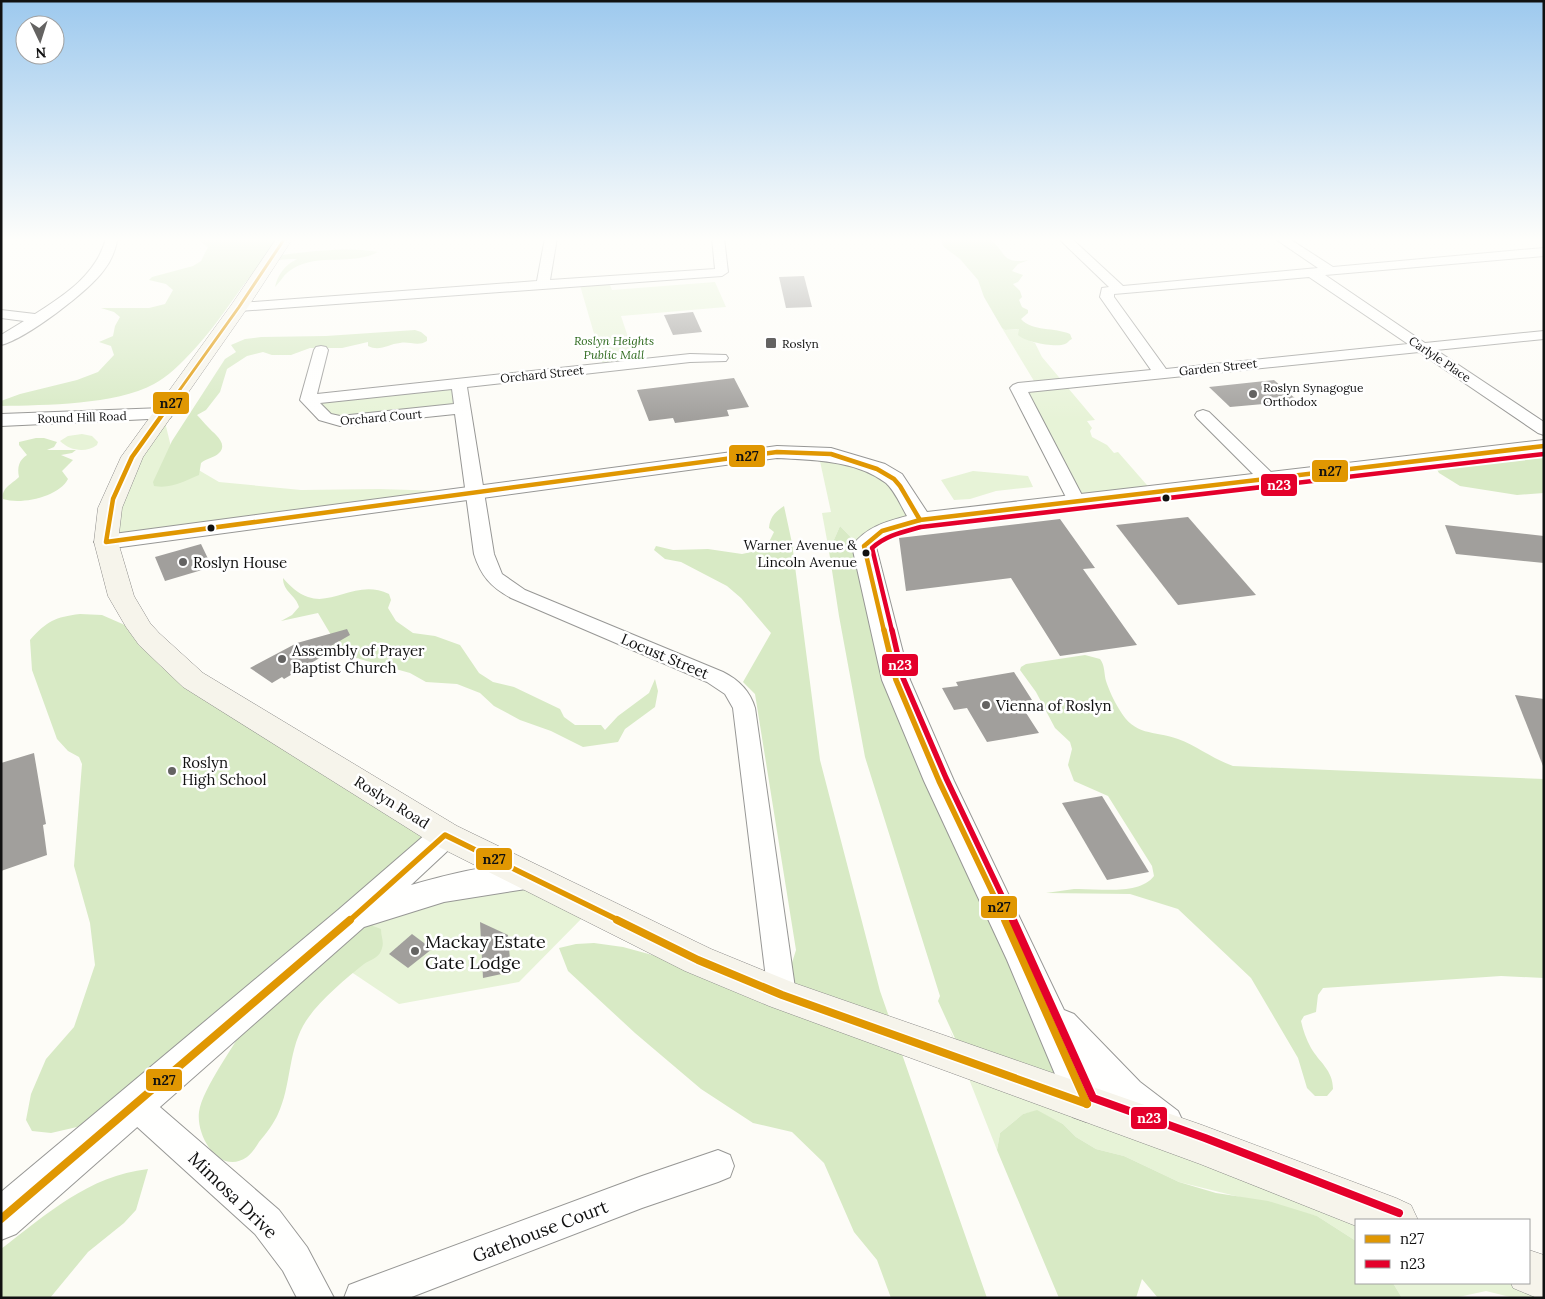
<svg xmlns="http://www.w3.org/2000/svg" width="1545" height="1299" font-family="Lora,serif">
	<rect width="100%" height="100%" fill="#fdfcf7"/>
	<g fill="#e7f3d7">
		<polygon points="608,280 612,290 715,282 726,307 621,316 637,364 604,368 579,282"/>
		<polygon points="1002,328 1005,330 1020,329 1030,341 1035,343 1042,357 1095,420 1087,421 1092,428 1090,431 1092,437 1107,445 1114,453 1118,452 1153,492 1077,500 1018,388 1037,386"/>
		<polygon points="459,384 462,408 340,421 308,400"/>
		<polygon points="163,414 173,455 219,482 301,490 380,489 475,492 106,542 111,503"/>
		<path d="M82 434 92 436 98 442 97 445C86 453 70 451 60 441L68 436Z"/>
		<polygon points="818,452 877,469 920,520 902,524 864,551 840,526 829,551 822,513 831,512"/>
		<polygon points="973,471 1028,476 1033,487 996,491 970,499 954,500 941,480"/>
		<polygon points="504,878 592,908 519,982 399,1004 317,949 350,920"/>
		<polygon points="950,1031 959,1047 1396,1220 1356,1220 1356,1241 1317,1216 1179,1182 1124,1156 1096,1149 1076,1137 1063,1124 1037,1111 1023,1114 1000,1133 997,1150"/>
		<polygon points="1529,1272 1544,1277 1544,1298 1514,1298 1486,1291 1454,1298 1402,1298 1393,1283 1529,1283"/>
	</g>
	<g fill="#d8eac5">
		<path d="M203 238H276L273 256C307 252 343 246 378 252 350 267 314 251 288 272 283 276 280 282 275 287 278 274 285 265 297 259 284 259 273 259 261 267 248 276 237 295 227 308 211 331 179 371 154 384 115 405 46 405 1 406V401L20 394 77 380 98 372 114 355 111 346 99 342 113 336 115 326 120 317 114 312 101 308H149L165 304 173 290 166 284 149 280 152 277 193 266 201 261 208 247 201 242Z"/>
		<path d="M940 238H988C1007 250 999 265 1029 260L1018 264 1012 271 1023 275 1018 282 1013 284 1020 291 1022 297 1019 300 1022 307 1028 310V313L1021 319C1032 332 1055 327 1070 334L1072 339C1069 340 1068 343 1065 344 1056 348 1025 342 1018 335L1019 329 1005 330 1002 328 984 297 978 280 960 259 944 247Z"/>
		<path d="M415 330 421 332 427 337V341C418 347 409 341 400 343 388 344 380 352 368 346V342L342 348H310L291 355H272L263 352 247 356 227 369 220 392 206 410 197 415C201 419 204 423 208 427 213 433 229 443 219 453 214 458 207 458 201 463L199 475C184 481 172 489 154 486L153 482 172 441 225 359 236 352 231 345 245 339 261 337 326 336Z"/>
		<path d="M36 438H44L57 442 54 447 47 450H76L72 453 61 455 73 460 62 471 68 479C59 497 21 505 3 499 1 488 12 484 19 477 17 467 19 460 27 455L19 445V442Z"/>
		<polygon points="1514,453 1544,458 1544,493 1517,495 1460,486 1439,473 1436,468 1443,462"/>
		<path d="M784 506 792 543 820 760 880 991 987 1298H891L877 1260 854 1232 824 1163 792 1132 753 1123 701 1089 635 1033 568 971 559 948 576 944 594 943 623 947 667 959 782 995 796 950 755 694 743 682 771 633 741 598 727 586 681 562 665 559 654 550 656 546 673 550 708 549 742 554 761 550 770 540 774 532 769 528C770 517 775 512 784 506Z"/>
		<polygon points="840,526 864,551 880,608 1066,1079 959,1047 938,1001 940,996 865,757 839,616 829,551"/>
		<path d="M283 578C289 585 298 594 308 597 334 606 357 579 389 594L391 600 388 608 396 621 413 633 435 636 460 645 479 673 493 682 514 687 560 709 564 717 575 725H601L605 730 618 716 649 693 655 679 658 691 655 707 625 729 618 742 583 747 551 731 520 720 494 706 480 693 457 684 426 682 410 673 356 658 342 649 333 648 334 640 318 613 281 621 292 615 299 607C296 595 283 592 283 578Z"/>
		<path d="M80 614 102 615 143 633 445 835 370 922 373 926 381 929C381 938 385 942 381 951 378 958 370 960 364 964 344 980 315 1004 303 1026 288 1054 291 1086 278 1114 274 1123 266 1134 259 1142 256 1147 252 1153 247 1157 220 1176 196 1137 199 1112 202 1089 237 1042 249 1019L90 1124 51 1133 32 1131 26 1120 31 1094 46 1059 74 1027 95 965 90 923 74 866 82 764 79 757 68 751 57 739 32 670 30 640C47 621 55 617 80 614Z"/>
		<path d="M1085 655 1100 659C1105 665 1104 674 1106 681 1109 690 1114 701 1119 709 1135 737 1153 730 1178 739 1197 746 1213 759 1233 766L1544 779V978L1501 976 1323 988 1318 995 1316 1012 1304 1016 1301 1021C1303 1030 1306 1039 1311 1048 1319 1062 1333 1070 1333 1089L1327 1096H1315L1307 1088 1298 1058 1251 978 1178 909 1130 894 1046 893C1055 892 1065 890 1074 889 1097 888 1139 896 1154 876L1152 866 1108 796 1074 781 1068 765 1072 749 1070 742 1055 728 1036 692 1020 670 1021 667 1026 664Z"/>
		<polygon points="1037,1110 1063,1124 1076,1137 1096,1149 1124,1156 1179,1182 1216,1193 1268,1201 1317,1216 1356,1241 1356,1283 1393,1283 1402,1298 1158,1298 1142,1279 1136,1298 1059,1298 997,1150 1000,1133 1023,1114"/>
		<path d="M148 1169 136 1210 124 1223 88 1252 50 1298H1V1249C47 1214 88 1176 148 1169Z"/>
	</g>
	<g fill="#a19f9c">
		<polygon points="804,276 812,307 786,308 779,277"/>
		<polygon points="693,312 702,332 673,335 664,315"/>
		<polygon points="734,378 749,407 727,410 729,416 675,423 673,418 649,421 637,390"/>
		<polygon points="1274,380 1298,401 1230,407 1209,387"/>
		<polygon points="1188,517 1256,595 1178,605 1116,525"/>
		<polygon points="1060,519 1095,568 1083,569 1137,645 1060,656 1011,578 906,591 899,538"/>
		<polygon points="1445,525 1544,536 1544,563 1456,554"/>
		<polygon points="201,544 212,567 165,581 155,557"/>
		<polygon points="347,629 350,635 319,653 323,656 284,679 282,677 272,683 250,668 297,643"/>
		<polygon points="1014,672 1032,700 1019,702 1039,733 987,742 967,708 954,710 942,688 958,686 956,682"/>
		<polygon points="1515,695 1544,699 1544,766 1543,766"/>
		<polygon points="34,753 46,824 43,825 47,855 1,871 1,763"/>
		<polygon points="1102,796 1149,872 1107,880 1062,803"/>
		<polygon points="480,922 508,935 511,972 483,978"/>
		<polygon points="412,934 432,949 408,968 389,954"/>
	</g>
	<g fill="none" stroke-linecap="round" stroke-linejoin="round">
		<g stroke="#979795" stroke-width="2">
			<g id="minor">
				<path d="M106 238H118C115 250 112 260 104 270 89 291 26 339 1 345V335L24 321 1 318V310L35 314C65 295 97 274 106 238Z"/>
				<polygon points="545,238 557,238 550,280 715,269 712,238 724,238 728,272 722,276 239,311 232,307 239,303 537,281"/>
				<path d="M1058 238H1071L1123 286 1318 268 1274 238H1288L1333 267 1544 248V256L1325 275 1425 343 1544 331V339L1436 350 1544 422V435L1538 433 1419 352 1028 392 1085 501 1082 505 1076 506 1070 505 1010 388 1013 385 1018 383 1151 370 1100 297 1102 288 1109 287ZM1309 277 1408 344 1166 369 1114 297V294Z"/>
				<path d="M321 346 326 347 328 350 317 394 690 354 726 355 728 358 726 361 690 362 467 387 494 554 502 574 525 590 723 672C739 680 750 691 755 708L796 995 792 1004 782 1007 772 1004 768 995 733 708 725 694 707 682 511 598C491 587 481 576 474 554L455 414 340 426 319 420 300 400 314 350 316 347ZM452 389 454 404 340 416 331 414 320 403Z"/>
				<polygon points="1203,410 1209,412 1273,474 1276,478 1273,482 1267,483 1261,482 1197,418 1195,415 1197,412"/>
				<polygon points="135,1091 146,1095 279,1210 307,1247 334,1298 297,1298 283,1271 255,1234 124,1115 119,1105 124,1095"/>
				<polygon points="718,1150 730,1155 734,1166 730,1177 718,1182 642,1208 409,1298 344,1298 349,1285 362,1280 642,1176"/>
			</g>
		</g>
		<g stroke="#979795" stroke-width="2">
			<g id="tertiary">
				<polygon points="163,408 170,410 173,414 170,418 1,426 1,414"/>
				<path d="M1544 440V452L920 527 890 536 876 547 910 680 954 781 1064 1010 1074 1014 1140 1082 1178 1111 1184 1124 1178 1137 1164 1142C1141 1133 1119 1114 1102 1095L1106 1104 1101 1117 1087 1122 1073 1117 1007 960 924 781 882 680 852 546C866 527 885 522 907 516 901 506 895 491 886 483 856 460 813 460 777 458L106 549 98 547 94 542 98 537 106 535 777 446 831 448 885 464 902 474 927 512Z"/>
				<path d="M445 823 456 827 461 835 456 843 411 885C442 876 508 858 537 867L542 876 537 885 526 889 444 902 364 927 16 1234 1 1240V1192L338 910 434 827Z"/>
			</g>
		</g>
		<g stroke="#8e8d8b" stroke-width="1">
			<g id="secondary">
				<polygon points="277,238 293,238 248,307 143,457 122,508 118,542 134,596 150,623 159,633 203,673 457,826 711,949 794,983 1202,1125 1396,1198 1411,1205 1418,1220 1356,1220 1356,1226 1200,1164 769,1006 685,971 433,844 183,687 139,645 126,627 108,596 94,542 98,508 121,457 232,304"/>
				<polygon points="1529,1250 1544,1255 1544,1298 1537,1298 1513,1288 1511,1283 1529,1283"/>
			</g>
		</g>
		<use href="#minor" fill="#fffffe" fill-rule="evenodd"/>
		<use href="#tertiary" fill="#fffffe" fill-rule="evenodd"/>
		<use href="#secondary" fill="#f6f4eb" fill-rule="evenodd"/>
		<g stroke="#fff" stroke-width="5.5">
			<polyline id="bus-1-far3" points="166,409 239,307 285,238"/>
		</g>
		<g stroke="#fff" stroke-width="8">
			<g id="bus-1-far2">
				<polyline points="167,408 132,457 113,499 106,542 777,452 831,454 877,469 894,479 900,486 920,520"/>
				<polyline points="884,631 864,546 882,531 920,520 1544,446"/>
			</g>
		</g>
		<g stroke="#fff" stroke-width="9">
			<g id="bus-1-far1">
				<polyline points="884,630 896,680 939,781 1006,921"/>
				<polyline points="349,921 445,835 620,921"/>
			</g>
		</g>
		<g stroke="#fff" stroke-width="11">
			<g id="bus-1">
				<polyline points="617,920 698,960 782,995 1087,1104"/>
				<polyline points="1005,920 1087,1104"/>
				<polyline points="1,1219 350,920"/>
			</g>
		</g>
		<g stroke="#fff" stroke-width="8">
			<path id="bus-2-far2" d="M892 631 872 548C886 535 903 532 921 527L1544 454"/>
		</g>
		<g stroke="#fff" stroke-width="9">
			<polyline id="bus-2-far1" points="892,630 903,678 946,778 1014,921"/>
		</g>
		<g stroke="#fff" stroke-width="11">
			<polyline id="bus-2" points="1013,920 1093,1098 1205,1138 1399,1213"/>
		</g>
		<use href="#bus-1-far3" stroke="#e09702" stroke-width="3"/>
		<use href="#bus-1-far2" stroke="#e09702" stroke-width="4.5"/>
		<use href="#bus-1-far1" stroke="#e09702" stroke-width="5.5"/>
		<use href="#bus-1" stroke="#e09702" stroke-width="8"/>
		<use href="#bus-2-far2" stroke="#e4002b" stroke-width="4.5"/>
		<use href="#bus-2-far1" stroke="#e4002b" stroke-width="5.5"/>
		<use href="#bus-2" stroke="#e4002b" stroke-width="8"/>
	</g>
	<linearGradient id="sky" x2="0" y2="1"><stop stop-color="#9dc9ee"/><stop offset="0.57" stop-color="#fefefb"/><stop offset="1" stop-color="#fefefb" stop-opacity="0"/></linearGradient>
	<rect width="1545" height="420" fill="url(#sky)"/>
	<g fill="#646362" stroke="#fff" stroke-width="2">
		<rect x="765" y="337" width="12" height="12" rx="2.5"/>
		<circle cx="1253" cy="394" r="5"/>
		<circle cx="183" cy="562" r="5"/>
		<circle cx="282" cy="659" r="5"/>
		<circle cx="986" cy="705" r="5"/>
		<circle cx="172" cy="771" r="5"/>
		<circle cx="415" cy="951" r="5"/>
	</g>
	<g fill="#111" stroke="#fff" stroke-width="2">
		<circle cx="1166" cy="498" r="4.5"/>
		<circle cx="211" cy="528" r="4.5"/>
		<circle cx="866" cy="553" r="4.5"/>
	</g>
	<g text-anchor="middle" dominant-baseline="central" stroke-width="5" stroke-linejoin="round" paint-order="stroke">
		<g font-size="12" font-style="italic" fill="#2f6b1f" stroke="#fff">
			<text x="614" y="340">Roslyn Heights<tspan x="614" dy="14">Public Mall</tspan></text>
		</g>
		<g font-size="12" fill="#111" stroke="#fff" text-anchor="start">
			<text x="782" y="343">Roslyn</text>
			<text x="1263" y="387">Roslyn Synagogue<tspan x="1263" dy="14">Orthodox</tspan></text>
		</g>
		<g font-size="12" fill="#111" stroke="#fff">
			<text transform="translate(1440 359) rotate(34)">Carlyle Place</text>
			<text transform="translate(1218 367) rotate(-6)">Garden Street</text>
			<text transform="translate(542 374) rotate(-6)">Orchard Street</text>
			<text transform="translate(82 417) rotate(-2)">Round Hill Road</text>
			<text transform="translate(381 417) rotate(-5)">Orchard Court</text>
		</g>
		<g font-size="14" fill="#111" stroke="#fff" text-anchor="end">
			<text x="857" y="545">Warner Avenue &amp;<tspan x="857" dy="17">Lincoln Avenue</tspan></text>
		</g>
		<g font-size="15" fill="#111" stroke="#fff" text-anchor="start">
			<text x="193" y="562">Roslyn House</text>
			<text x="292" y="650">Assembly of Prayer<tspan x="292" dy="17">Baptist Church</tspan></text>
			<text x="996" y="705">Vienna of Roslyn</text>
			<text x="182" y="762">Roslyn<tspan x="182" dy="17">High School</tspan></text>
		</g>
		<g font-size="15" fill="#111" stroke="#fff">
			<text transform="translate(665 656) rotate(23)">Locust Street</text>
			<text transform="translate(392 802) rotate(32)">Roslyn Road</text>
		</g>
		<g font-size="18" fill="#111" stroke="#fff" text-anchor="start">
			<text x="425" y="941">Mackay Estate<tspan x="425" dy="21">Gate Lodge</tspan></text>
		</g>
		<g font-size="18" fill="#111" stroke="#fff">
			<text transform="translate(233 1195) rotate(44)">Mimosa Drive</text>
			<text transform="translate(540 1231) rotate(-21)">Gatehouse Court</text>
		</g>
	</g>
	<g stroke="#fff" stroke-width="2">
		<rect x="152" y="391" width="38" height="24" rx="5" fill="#e09702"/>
		<rect x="728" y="444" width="38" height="24" rx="5" fill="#e09702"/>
		<rect x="1311" y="459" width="38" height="24" rx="5" fill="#e09702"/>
		<rect x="1260" y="473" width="38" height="24" rx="5" fill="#e4002b"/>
		<rect x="881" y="653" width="38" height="24" rx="5" fill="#e4002b"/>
		<rect x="475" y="847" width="38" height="24" rx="5" fill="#e09702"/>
		<rect x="980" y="895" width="38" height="24" rx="5" fill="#e09702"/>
		<rect x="145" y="1068" width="38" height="24" rx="5" fill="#e09702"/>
		<rect x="1130" y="1106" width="38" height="24" rx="5" fill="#e4002b"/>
	</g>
	<g font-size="14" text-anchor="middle" font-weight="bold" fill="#fff">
		<text x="1279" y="490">n23</text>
		<text x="900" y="670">n23</text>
		<text x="1149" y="1123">n23</text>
	</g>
	<g font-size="14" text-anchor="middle" font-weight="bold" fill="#111">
		<text x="171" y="408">n27</text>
		<text x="747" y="461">n27</text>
		<text x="1330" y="476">n27</text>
		<text x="494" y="864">n27</text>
		<text x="999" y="912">n27</text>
		<text x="164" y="1085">n27</text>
	</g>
	<rect width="1545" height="1299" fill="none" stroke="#111111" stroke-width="5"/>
	<rect x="1355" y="1219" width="175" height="65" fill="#ffffff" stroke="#a0a0a0"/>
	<rect x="1365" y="1235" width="25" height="8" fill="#e09702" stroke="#a0a0a0"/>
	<text x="1400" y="1244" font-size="15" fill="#111111">n27</text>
	<rect x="1365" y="1260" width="25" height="8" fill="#e4002b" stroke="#a0a0a0"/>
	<text x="1400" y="1269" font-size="15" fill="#111111">n23</text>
	<g transform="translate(40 40) rotate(176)"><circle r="24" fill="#ffffff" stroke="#a0a0a0"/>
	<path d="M0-4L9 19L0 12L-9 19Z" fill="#646362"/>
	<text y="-8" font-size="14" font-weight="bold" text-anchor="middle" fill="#111111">N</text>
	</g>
</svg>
